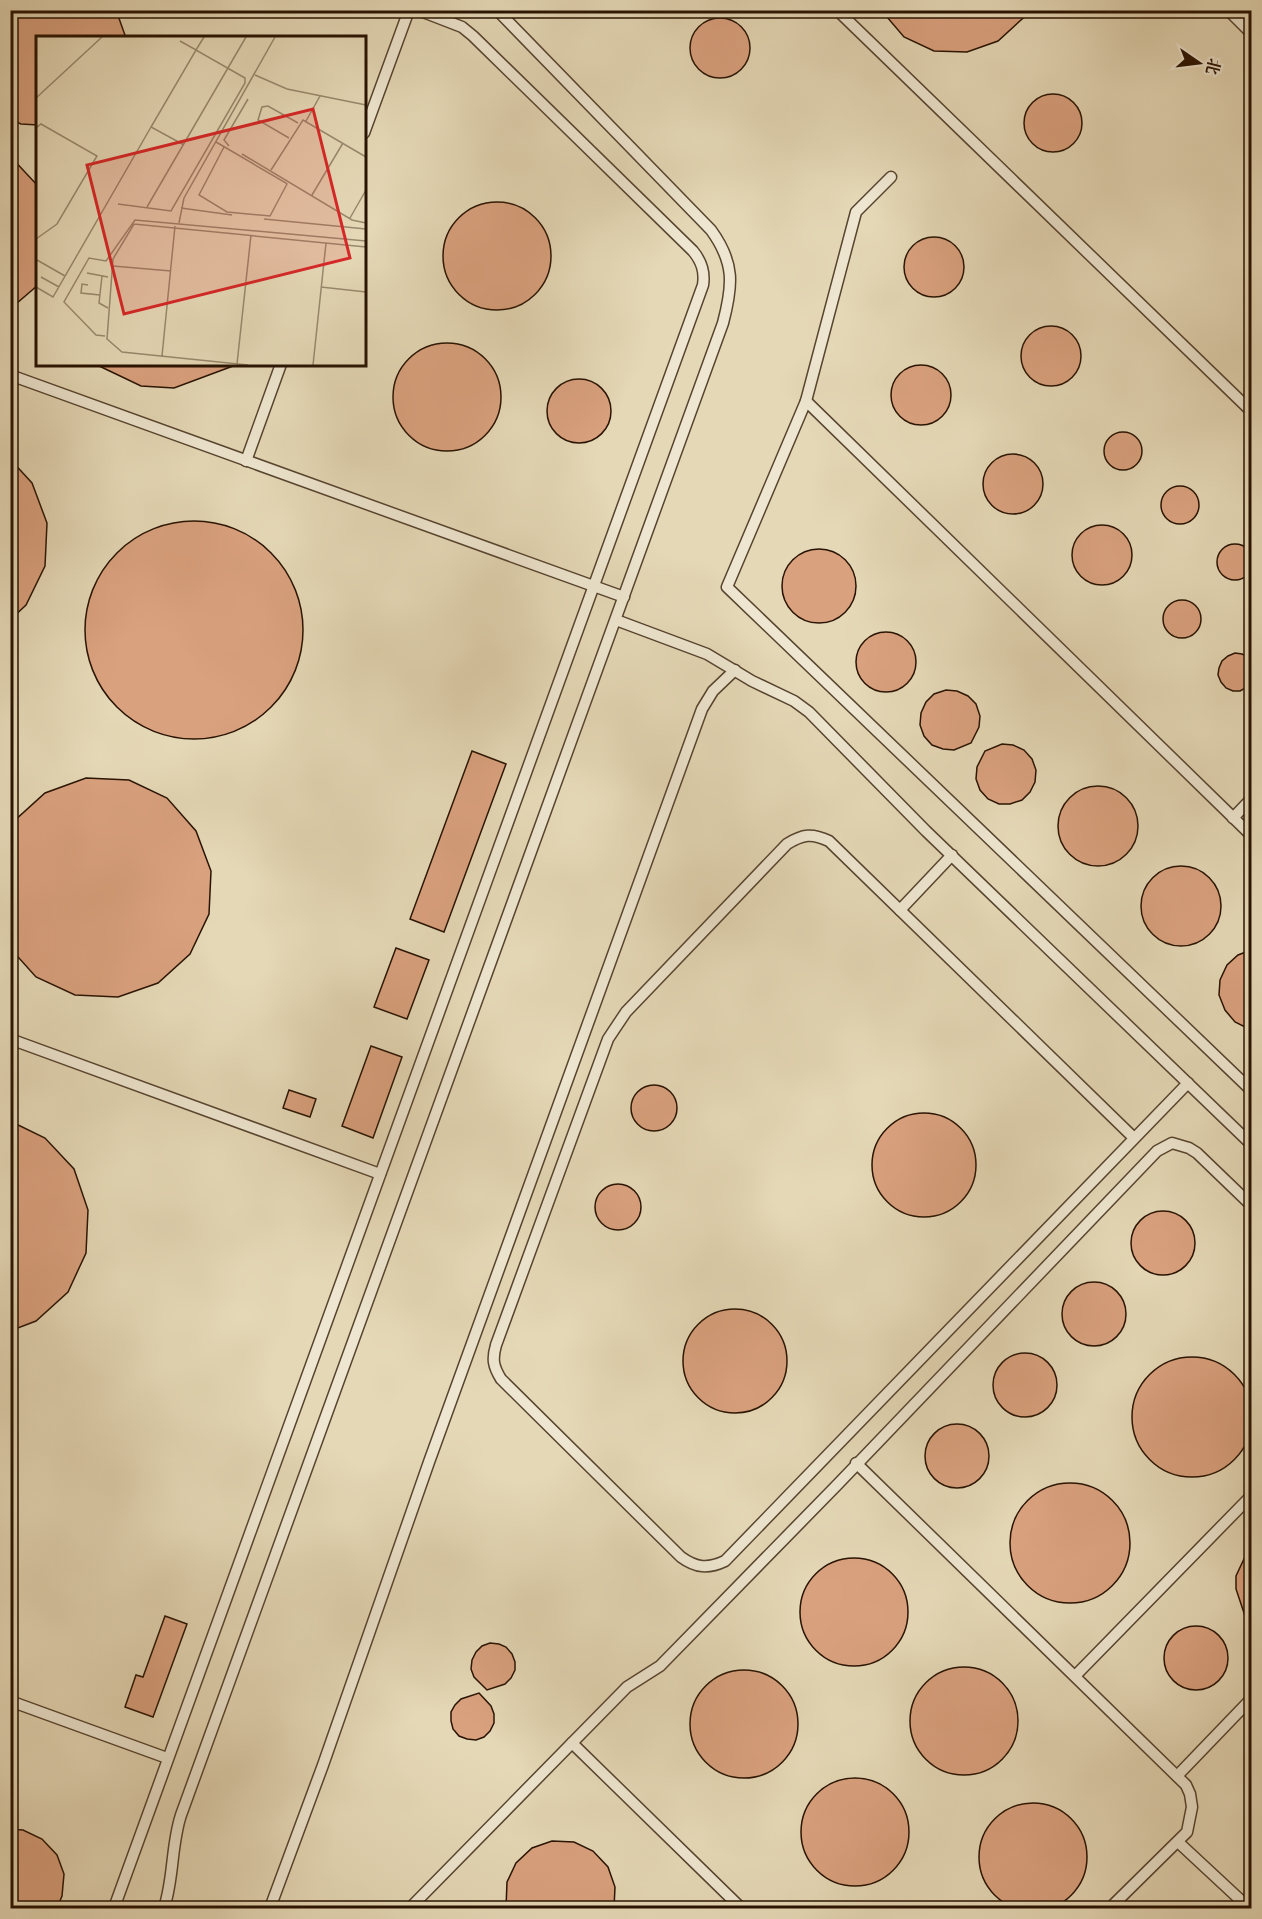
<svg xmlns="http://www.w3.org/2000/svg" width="1262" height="1919" font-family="Cardo,'Noto Serif SC',serif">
	<rect width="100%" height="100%" fill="#e5d8b6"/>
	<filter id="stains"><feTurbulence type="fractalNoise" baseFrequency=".00333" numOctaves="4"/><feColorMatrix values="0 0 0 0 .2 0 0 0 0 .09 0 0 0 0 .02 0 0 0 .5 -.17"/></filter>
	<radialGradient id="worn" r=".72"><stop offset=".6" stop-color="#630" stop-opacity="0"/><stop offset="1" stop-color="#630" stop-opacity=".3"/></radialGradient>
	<g fill="#daa17e" stroke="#281302" stroke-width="1.5">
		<polygon points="10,10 116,10 126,38 38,38 38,125 21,124 10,119"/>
		<polygon points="881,10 1032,10 998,41 967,52 934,51 904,37"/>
		<circle cx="720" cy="48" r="30"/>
		<circle cx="1053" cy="123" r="29"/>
		<polygon points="10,156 38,186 38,285 10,309"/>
		<circle cx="497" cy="256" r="54"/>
		<circle cx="934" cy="267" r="30"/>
		<circle cx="1051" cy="356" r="30"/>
		<circle cx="447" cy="397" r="54"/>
		<polygon points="95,364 232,364 233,366 174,388 141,386"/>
		<circle cx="921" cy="395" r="30"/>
		<circle cx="579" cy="411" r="32"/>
		<circle cx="1123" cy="451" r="19"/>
		<circle cx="1013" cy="484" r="30"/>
		<polygon points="10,459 32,483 47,523 45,566 26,605 10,620"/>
		<circle cx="1180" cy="505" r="19"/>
		<circle cx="194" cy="630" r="109"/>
		<circle cx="1102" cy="555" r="30"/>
		<circle cx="1235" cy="562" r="18"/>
		<circle cx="819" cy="586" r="37"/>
		<circle cx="1182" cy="619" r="19"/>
		<circle cx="886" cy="662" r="30"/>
		<polygon points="1235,653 1242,654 1251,660 1251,685 1240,691 1233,691 1226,688 1221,682 1218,675 1219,668 1222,661 1228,656"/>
		<polygon points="946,690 957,691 968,696 976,704 980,716 979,727 971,743 954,750 943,749 932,745 924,736 920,725 921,713 926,702 934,694"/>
		<polygon points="1002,744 1013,745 1024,750 1032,759 1036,770 1035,782 1030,792 1022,800 1010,804 999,804 988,799 980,790 976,779 977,767 985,751"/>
		<polygon points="472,751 506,764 444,932 410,919"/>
		<polygon points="86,778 129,780 167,798 196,831 211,871 209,914 190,954 158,983 118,997 75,995 36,977 10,948 10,828 13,822 45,793"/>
		<circle cx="1098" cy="826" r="40"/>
		<circle cx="1181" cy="906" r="40"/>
		<polygon points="396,948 429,960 407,1019 374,1007"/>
		<polygon points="1251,950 1251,1030 1235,1022 1225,1010 1219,995 1220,980 1227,965 1238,955"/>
		<polygon points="371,1046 402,1057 373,1138 342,1126"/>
		<circle cx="654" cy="1108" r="23"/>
		<polygon points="289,1090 316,1099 310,1117 283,1108"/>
		<circle cx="924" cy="1165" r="52"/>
		<polygon points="10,1121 45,1138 74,1169 88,1210 86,1253 68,1292 36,1321 10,1331"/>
		<circle cx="618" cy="1207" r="23"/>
		<circle cx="1163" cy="1243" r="32"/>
		<circle cx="1094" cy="1314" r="32"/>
		<circle cx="735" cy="1361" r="52"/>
		<circle cx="1025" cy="1385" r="32"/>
		<circle cx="1192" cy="1417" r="60"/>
		<circle cx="957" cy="1456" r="32"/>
		<circle cx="1070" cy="1543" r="60"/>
		<polygon points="1251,1544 1251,1628 1249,1628 1236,1589 1236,1576"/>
		<circle cx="854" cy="1612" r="54"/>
		<polygon points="165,1616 187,1624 153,1717 125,1707 136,1675 143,1677"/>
		<circle cx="1196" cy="1658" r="32"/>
		<polygon points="490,1643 499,1644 506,1647 512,1654 515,1662 515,1670 511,1678 505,1684 487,1690 474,1677 471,1669 472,1660 476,1652 482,1646"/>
		<circle cx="964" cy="1721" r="54"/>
		<circle cx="744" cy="1724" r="54"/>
		<polygon points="479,1693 491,1706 494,1714 494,1723 490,1731 484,1737 476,1740 467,1739 459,1736 453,1729 451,1721 451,1712 455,1705 461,1699"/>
		<circle cx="855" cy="1832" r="54"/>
		<circle cx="1033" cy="1857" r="54"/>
		<polygon points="10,1829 23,1830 42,1839 57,1855 64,1874 62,1896 57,1908 10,1908"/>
		<polygon points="552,1841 574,1842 593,1851 608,1867 615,1887 614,1908 506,1908 507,1882 516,1863 532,1848"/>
	</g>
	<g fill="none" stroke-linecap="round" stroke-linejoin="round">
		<g stroke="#57442f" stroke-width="13">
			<g id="lane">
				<polyline points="837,10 1252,412"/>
				<polyline points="1228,10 1252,34"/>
				<polyline points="364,133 409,10"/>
				<polyline points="891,177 856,212 806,401 727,587 1252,1091"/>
				<polyline points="10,375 624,597"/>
				<polyline points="806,401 1252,836"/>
				<polyline points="246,461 281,364"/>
				<polyline points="616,620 707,654 752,681 794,701 809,712 926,831 1252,1145"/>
				<polyline points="1233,818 1252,798"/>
				<polyline points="900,910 952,855"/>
				<polyline points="10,1039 380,1174"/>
				<path d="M1134 1138 829 841C812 833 803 834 787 844L626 1012 608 1039 496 1345C492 1359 493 1366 501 1379L681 1557C696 1568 708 1569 725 1561L1188 1083"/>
				<polyline points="856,1463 1186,1785 1190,1794 1192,1807 1187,1832 1110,1908"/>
				<polyline points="1075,1676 1252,1495"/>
				<polyline points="10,1701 167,1758"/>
				<polyline points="572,1743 741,1908"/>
				<polyline points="1177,1776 1252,1698"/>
				<polyline points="1178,1842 1249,1908"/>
				<path d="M114 1908 703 285C705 272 702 262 693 251L473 36 462 27 418 10"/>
				<path d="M164 1908C174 1878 171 1845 181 1815L723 323C733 285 735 263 711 230L497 10"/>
				<polyline points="270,1908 323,1765 429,1462 702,709 713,691 735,670"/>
				<polyline points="410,1908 627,1687 660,1666 838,1484 1157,1151 1172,1143 1189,1148 1197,1153 1252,1206"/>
			</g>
		</g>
		<use href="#lane" stroke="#eee6d0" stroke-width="10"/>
	</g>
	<g transform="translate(36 36)">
		<rect width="330" height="330" fill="#e5d8b6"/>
		<path fill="none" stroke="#99896e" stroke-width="1.5" d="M144 5 160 14 168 1M219 39 251 53 330 69M0 62 66 1M270 85 284 60M0 92 5 88 61 120 21 188 0 203M253 102 222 84 226 71 232 70 262 87M180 106 250 147 251 148 234 180 191 176 163 159 188 111M193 110 188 104 212 63M206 118 316 184 330 187M235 134 267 84 330 121M276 159 307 107M82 168 135 175 209 47V42L160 14 115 91 148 109M111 171 210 1M145 172 196 179M314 182 330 154M228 183 330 193M143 187 148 162 239 1M1 224 29 240M77 230 135 235M51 237 72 241M66 240 63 267 72 272M5 241 23 251M52 249 46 248 45 257 64 259M0 251 17 261 115 91M285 251 330 256M69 300 60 299 28 266 53 222 70 225 99 184 330 205M126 320 139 190M201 328 215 199M212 329 86 316 71 303 77 223 98 188 330 211M277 329 290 207"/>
		<path fill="#d62828" fill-opacity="0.15" stroke="#d62828" stroke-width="3" d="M277 73 314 222 88 278 51 129Z"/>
		<rect width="330" height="330" fill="none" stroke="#281302" stroke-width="3"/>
	</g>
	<rect width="1262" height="1919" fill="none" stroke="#e5d8b6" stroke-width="36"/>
	<rect x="12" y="12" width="1238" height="1895" fill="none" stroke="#281302" stroke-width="3"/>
	<rect x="18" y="18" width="1226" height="1883" fill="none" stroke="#281302" stroke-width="1.5"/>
	<g transform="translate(1199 63) rotate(104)" stroke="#eee6d0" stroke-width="4.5" paint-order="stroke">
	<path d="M0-4.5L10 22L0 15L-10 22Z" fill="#281302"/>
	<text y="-9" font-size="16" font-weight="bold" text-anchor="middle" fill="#281302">北</text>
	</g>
	<rect width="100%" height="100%" filter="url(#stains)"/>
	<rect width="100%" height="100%" fill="url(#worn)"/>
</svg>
